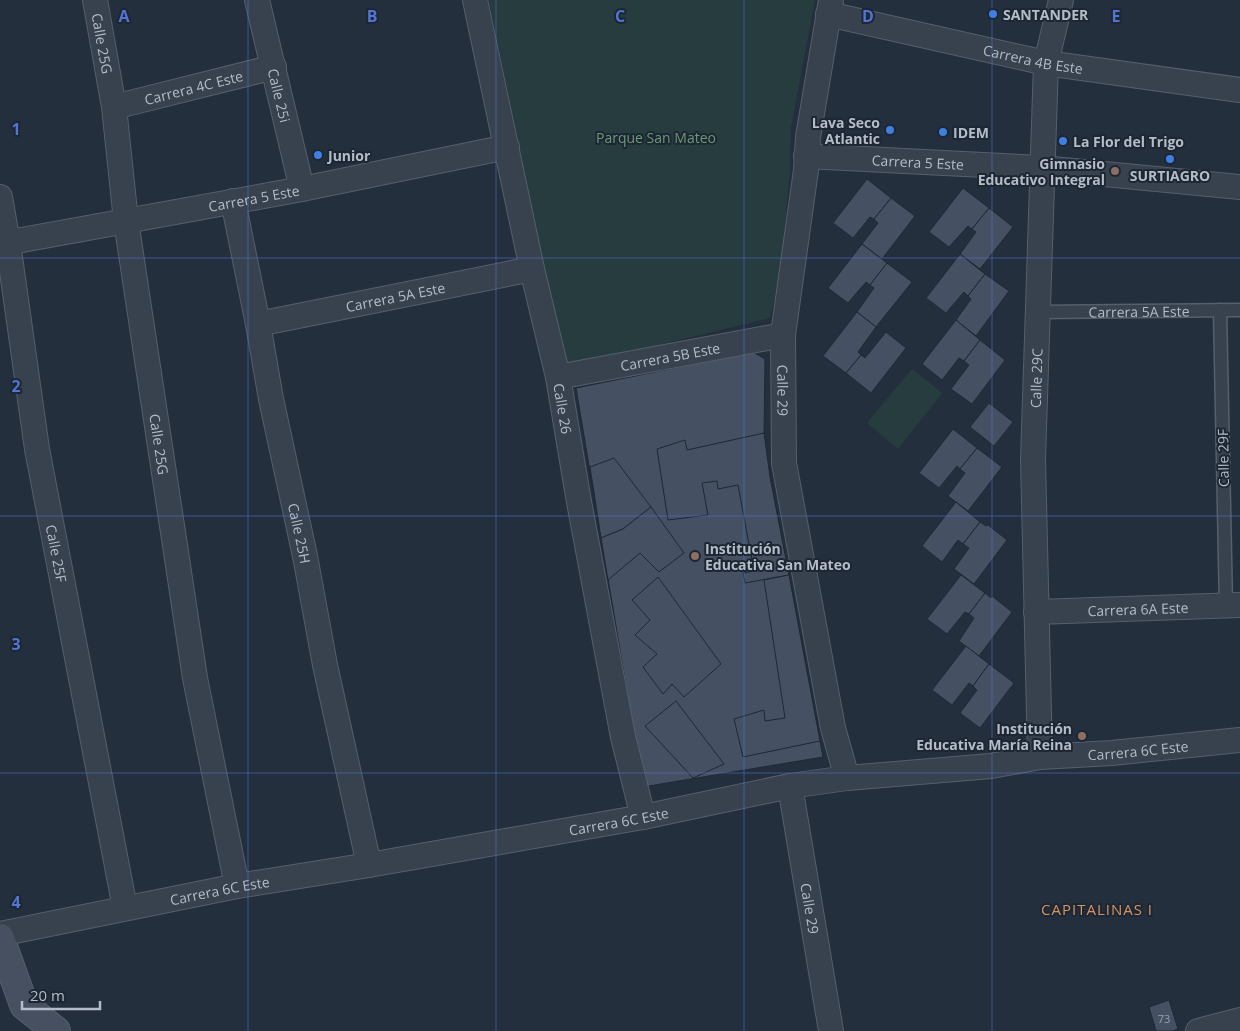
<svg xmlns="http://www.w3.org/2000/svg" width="1240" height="1031" font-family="'Open Sans',sans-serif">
	<rect width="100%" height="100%" fill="#242f3e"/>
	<g fill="#263c3f">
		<polygon points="489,0 815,0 791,128 790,172 780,277 770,318 567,367 534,229 536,228"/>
		<polygon points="912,369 942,393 898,449 867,423"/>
	</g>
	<g fill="#455162" stroke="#1f2835">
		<polygon points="867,179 891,198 874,219 870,217 853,238 833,223"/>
		<polygon points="963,188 989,208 972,229 968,226 949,247 929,232"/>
		<polygon points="891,198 915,216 882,259 862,244 878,223 874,219"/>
		<polygon points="989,208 1013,227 980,269 960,254 976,232 972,229"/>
		<polygon points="862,244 887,263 870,285 866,282 848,303 828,288"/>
		<polygon points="960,254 985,274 968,296 964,292 946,313 926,298"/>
		<polygon points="887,263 912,282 876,327 857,312 874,288 870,285"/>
		<polygon points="985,274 1009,291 976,336 956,320 971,299 968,296"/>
		<polygon points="857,312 876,327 858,352 861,355 846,373 823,356"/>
		<polygon points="956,320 980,340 964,361 959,358 942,380 922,364"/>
		<polygon points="886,332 906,348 871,393 846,373 861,355 865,358"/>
		<polygon points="980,340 1005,360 972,404 951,389 969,365 964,361"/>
		<polygon points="753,352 765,359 764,433 770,477 823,757 643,787 576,388"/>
		<polygon points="989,403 1013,422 994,446 970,427"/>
		<polygon points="953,429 977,448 960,469 957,466 939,488 919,473"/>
		<polygon points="764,433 770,477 789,575 745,583 743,573 754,571 738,485 718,489 717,481 702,483 708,515 668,520 657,449 685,440 687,450"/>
		<polygon points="977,448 1002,467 968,511 948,496 965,473 960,469"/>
		<polygon points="614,458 651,507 623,529 601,538 590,467"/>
		<polygon points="956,502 980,522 963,544 958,540 942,562 922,546"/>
		<polygon points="651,507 684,553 659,572 640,553 608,580 601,538 623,529"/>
		<polygon points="980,522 986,526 988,525 1007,540 974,584 954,569 969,548 963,544"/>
		<polygon points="789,575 820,741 743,757 734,719 764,710 765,721 785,718 764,580"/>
		<polygon points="961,575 985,593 969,614 965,612 947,634 927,619"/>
		<polygon points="658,577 721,664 684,697 672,684 663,694 643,667 657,654 635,635 650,620 632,600"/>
		<polygon points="985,593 991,598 992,596 1012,612 979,656 959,641 974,618 969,614"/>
		<polygon points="966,646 989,664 973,686 969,683 952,705 932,690"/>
		<polygon points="989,664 1014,683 980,728 960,713 977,690 973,686"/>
		<polygon points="676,701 724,764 693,778 645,726"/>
		<polygon points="1169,1000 1178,1029 1172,1031 1156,1031 1149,1007"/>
	</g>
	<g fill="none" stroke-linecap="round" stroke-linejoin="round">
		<g stroke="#565f6c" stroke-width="15">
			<g id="service">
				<polyline points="1220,310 1226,606"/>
				<path id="s1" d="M1038 312 1240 310"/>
			</g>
		</g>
		<g stroke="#565f6c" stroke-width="26">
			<g id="minor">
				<path id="s2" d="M95 0 114 107 126 221 195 678 237 886"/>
				<path id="s3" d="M257 0 302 189"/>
				<path id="s4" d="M475 0 532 269 558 377 579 502 623 737 643 817"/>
				<path id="s5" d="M831 0 808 137 806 170 783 335 784 463 833 728 847 778"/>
				<path id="s6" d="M828 14 1046 63 1240 90"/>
				<path id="s7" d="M114 107 274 67"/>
				<path id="s8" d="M806 156 1042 168 1240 187"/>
				<path id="s9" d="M0 197 8 243 37 449 125 908"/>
				<path id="s10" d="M233 201 258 324 271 399 305 556 325 665 369 865"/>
				<path id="s11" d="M0 244 302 189 507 147"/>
				<path id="s12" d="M258 324 532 269"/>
				<path id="s13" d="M558 377 783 335"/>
				<path id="s14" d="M1036 612 1240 605"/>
				<path id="s15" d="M1040 757 1033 459 1046 63 1061 0"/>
				<path id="s16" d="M790 786 831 1031"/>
				<path id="s17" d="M0 934 237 886 369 865 643 817 790 786 847 778 991 766 1040 757 1112 753 1240 740"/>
				<polyline points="1198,1031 1240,1020"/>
			</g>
		</g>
		<g stroke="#565f6c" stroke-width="30">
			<polyline id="secondary" points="0,938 24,1005 56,1031"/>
		</g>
		<use href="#service" stroke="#38414e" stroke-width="12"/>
		<use href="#minor" stroke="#38414e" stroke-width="24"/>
		<use href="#secondary" stroke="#465061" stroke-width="28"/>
	</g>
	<path fill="none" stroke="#5274d3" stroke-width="1" stroke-opacity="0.55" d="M248 0V1031M496 0V1031M744 0V1031M992 0V1031M0 258H1240M0 516H1240M0 773H1240"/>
	<g fill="#3f7fe0" stroke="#1d2633" stroke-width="2">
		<circle cx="993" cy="14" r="5"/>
		<circle cx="890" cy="130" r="5"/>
		<circle cx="943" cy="132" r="5"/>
		<circle cx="1063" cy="141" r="5"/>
		<circle cx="318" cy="155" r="5"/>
		<circle cx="1170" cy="159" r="5"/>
	</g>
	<g fill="#8d6e63" stroke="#1d2633" stroke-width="2">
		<circle cx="1115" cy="171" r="5"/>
		<circle cx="695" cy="556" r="5"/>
		<circle cx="1082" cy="736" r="5"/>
	</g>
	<g text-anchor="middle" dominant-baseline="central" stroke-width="4" stroke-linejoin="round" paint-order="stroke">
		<g font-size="11" fill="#98a1af">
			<text x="1164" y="1018">73</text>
		</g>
		<g font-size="14" font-weight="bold" fill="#b4bcc9" stroke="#1d2633" text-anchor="start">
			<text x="1003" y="14">SANTANDER</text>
			<text x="880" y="122" text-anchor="end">Lava Seco<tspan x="880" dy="16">Atlantic</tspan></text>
			<text x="953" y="132">IDEM</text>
			<text x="1073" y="141">La Flor del Trigo</text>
			<text x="328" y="155">Junior</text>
			<text x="1105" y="163" text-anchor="end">Gimnasio<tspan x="1105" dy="16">Educativo Integral</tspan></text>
			<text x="1170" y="175" text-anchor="middle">SURTIAGRO</text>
			<text x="705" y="548">Institución<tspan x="705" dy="16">Educativa San Mateo</tspan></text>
			<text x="1072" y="728" text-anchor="end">Institución<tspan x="1072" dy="16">Educativa María Reina</tspan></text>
		</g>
		<g font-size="14" fill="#b4bcc9" stroke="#1d2633">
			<text stroke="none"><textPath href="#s2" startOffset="44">Calle 25G</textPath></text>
			<text stroke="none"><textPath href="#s6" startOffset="210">Carrera 4B Este</textPath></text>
			<text stroke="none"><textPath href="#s7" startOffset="82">Carrera 4C Este</textPath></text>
			<text stroke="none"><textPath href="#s3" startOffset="98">Calle 25i</textPath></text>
			<text stroke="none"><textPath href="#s8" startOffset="112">Carrera 5 Este</textPath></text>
			<text stroke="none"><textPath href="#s11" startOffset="258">Carrera 5 Este</textPath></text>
			<text stroke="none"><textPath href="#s12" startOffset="140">Carrera 5A Este</textPath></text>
			<text stroke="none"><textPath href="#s1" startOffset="101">Carrera 5A Este</textPath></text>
			<text stroke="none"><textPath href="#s13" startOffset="114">Carrera 5B Este</textPath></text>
			<text stroke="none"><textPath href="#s15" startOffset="379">Calle 29C</textPath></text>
			<text stroke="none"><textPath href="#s5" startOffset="394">Calle 29</textPath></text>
			<text stroke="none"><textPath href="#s4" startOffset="418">Calle 26</textPath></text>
			<text stroke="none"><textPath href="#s2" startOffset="449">Calle 25G</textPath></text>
			<text transform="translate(1223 458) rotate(-91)">Calle 29F</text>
			<text stroke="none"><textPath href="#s10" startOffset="339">Calle 25H</textPath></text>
			<text stroke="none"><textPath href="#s9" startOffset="361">Calle 25F</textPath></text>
			<text stroke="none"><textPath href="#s14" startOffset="102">Carrera 6A Este</textPath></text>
			<text stroke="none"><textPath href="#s17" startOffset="1154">Carrera 6C Este</textPath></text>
			<text stroke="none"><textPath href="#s17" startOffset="629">Carrera 6C Este</textPath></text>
			<text stroke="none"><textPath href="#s17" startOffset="224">Carrera 6C Este</textPath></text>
			<text stroke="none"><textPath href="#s16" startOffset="124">Calle 29</textPath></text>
		</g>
		<g font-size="14" fill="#6b9a76" stroke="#1d2633">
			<text x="656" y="137">Parque San Mateo</text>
		</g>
		<g font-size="15" letter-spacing="1" fill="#d59563" stroke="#1d2633">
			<text x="1097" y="909">CAPITALINAS I</text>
		</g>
	</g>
	<g font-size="16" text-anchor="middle" font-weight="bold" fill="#5274d3" stroke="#1d2633" stroke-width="4" stroke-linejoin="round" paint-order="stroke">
		<text x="124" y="22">A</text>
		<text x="372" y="22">B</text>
		<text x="620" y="22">C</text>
		<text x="868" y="22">D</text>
		<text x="1116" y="22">E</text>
		<text x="16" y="135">1</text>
		<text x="16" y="392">2</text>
		<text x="16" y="650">3</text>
		<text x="16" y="908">4</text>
	</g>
	<path d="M22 1001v8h78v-8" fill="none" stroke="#b4bcc9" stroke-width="2.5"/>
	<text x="30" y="1001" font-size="15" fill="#b4bcc9" stroke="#1d2633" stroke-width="4" paint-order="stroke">20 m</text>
</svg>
